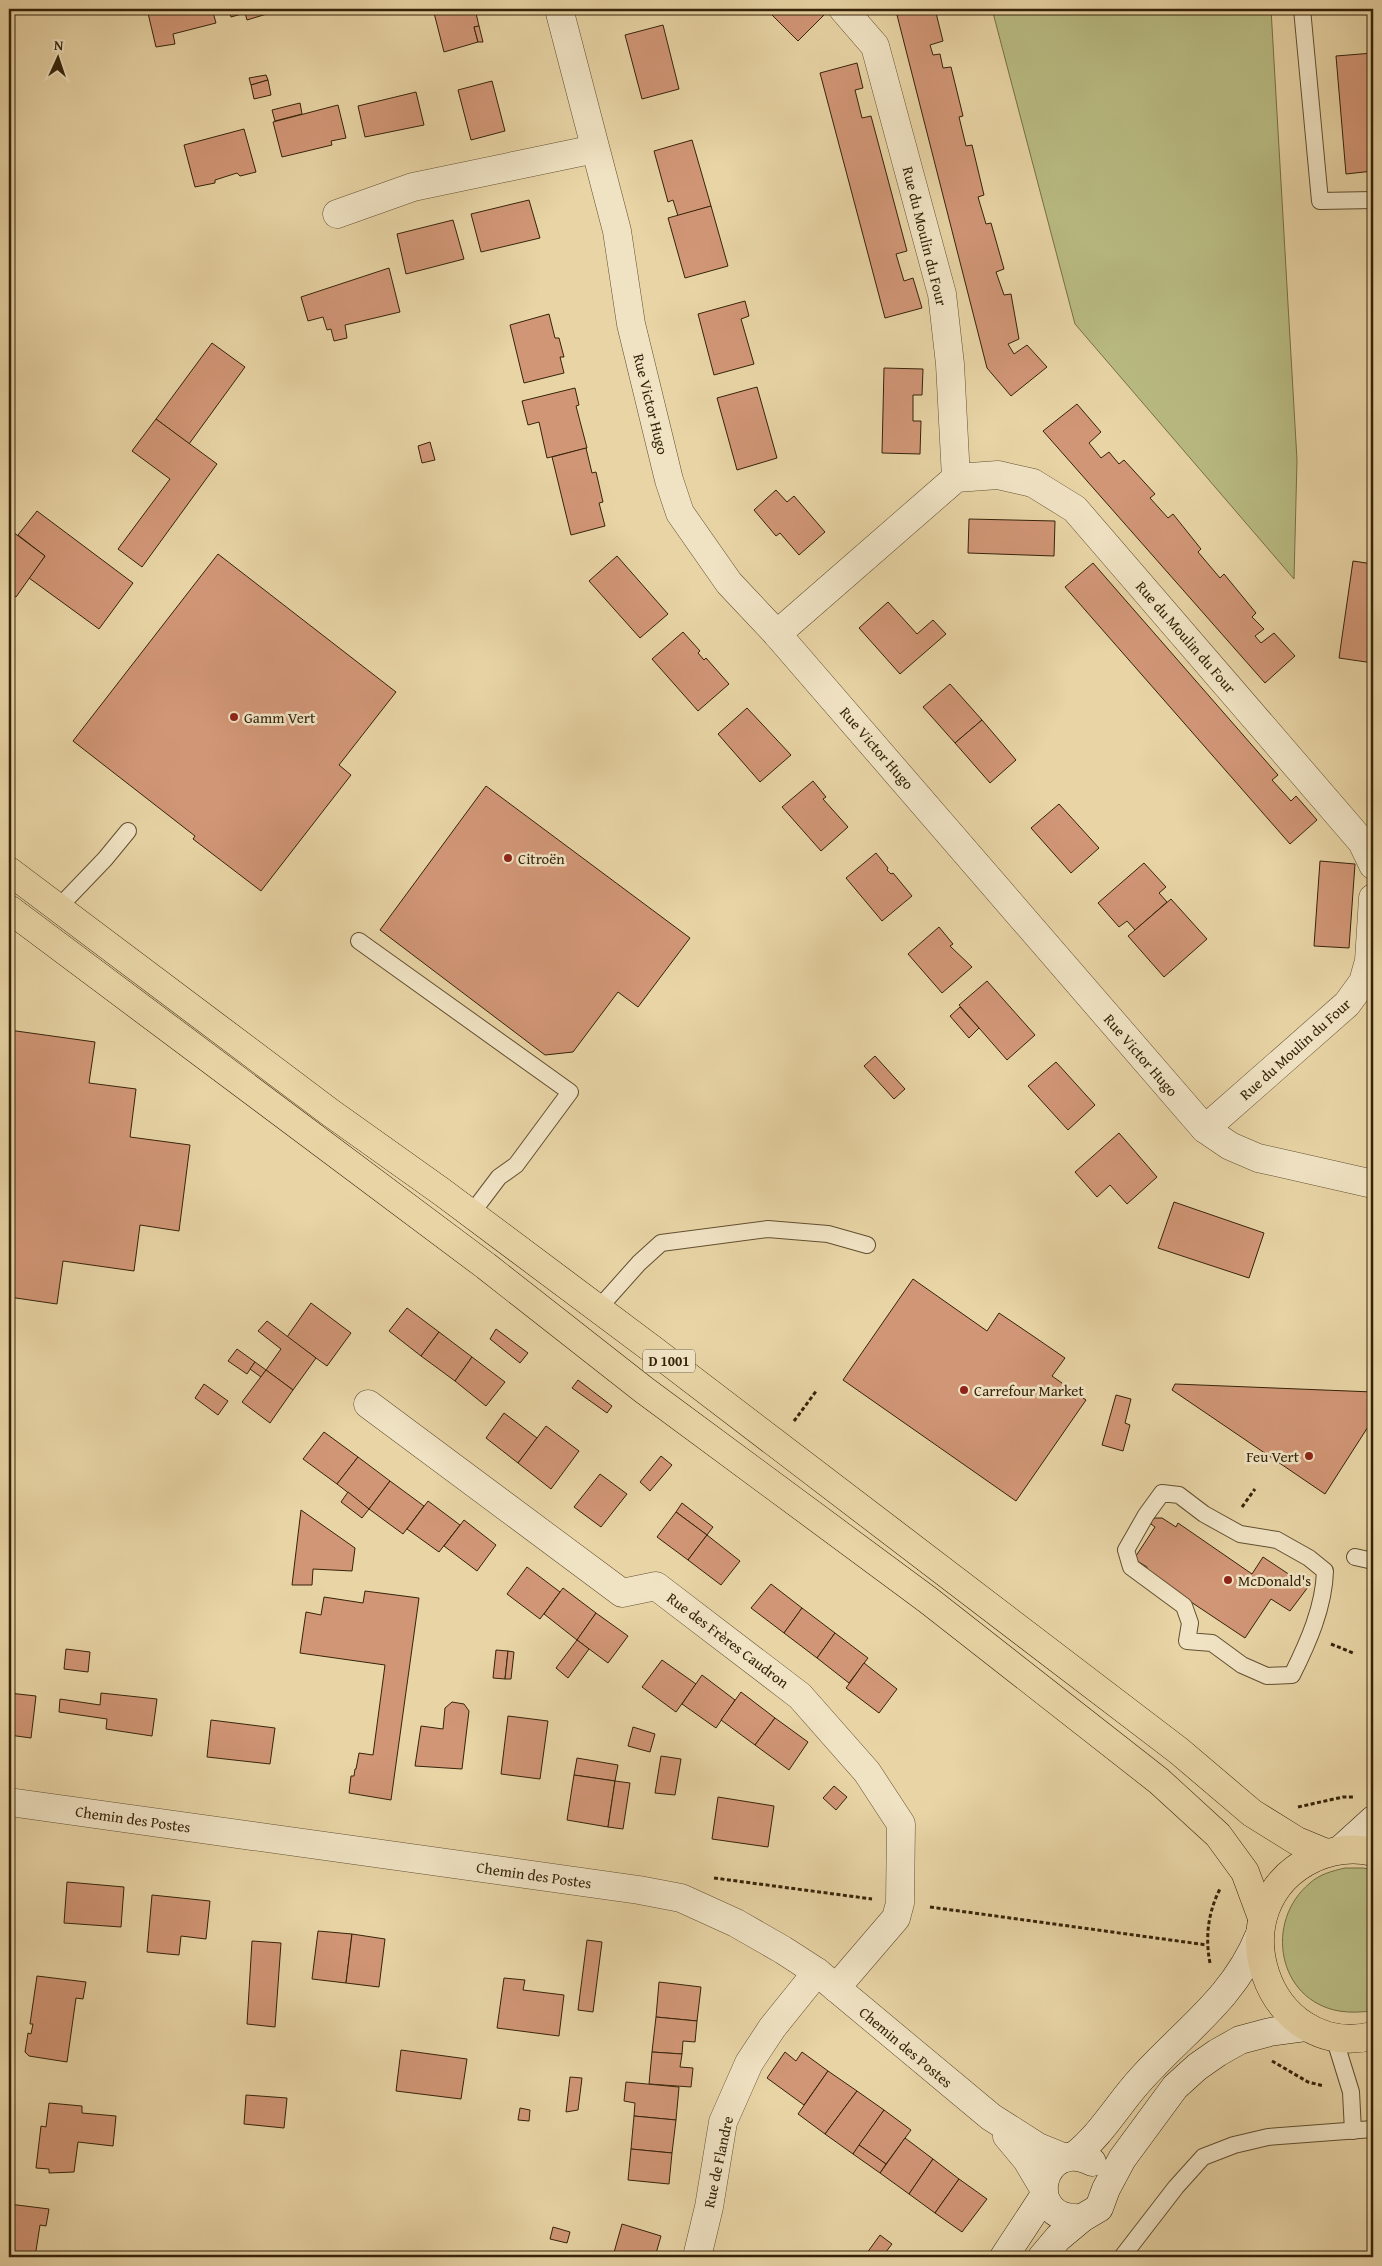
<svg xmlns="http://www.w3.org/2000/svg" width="1382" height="2266" font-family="'Gentium Book Plus',serif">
	<rect width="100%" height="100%" fill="#e8d4a5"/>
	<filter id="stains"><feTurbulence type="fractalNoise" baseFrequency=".004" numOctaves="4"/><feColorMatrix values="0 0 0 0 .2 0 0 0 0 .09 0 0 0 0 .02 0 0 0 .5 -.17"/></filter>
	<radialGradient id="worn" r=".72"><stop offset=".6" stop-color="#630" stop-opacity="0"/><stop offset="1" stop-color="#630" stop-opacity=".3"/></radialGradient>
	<g fill="#b9bc83" stroke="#777046">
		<polygon points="992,9 1271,9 1297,460 1294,579 1075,324"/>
		<path d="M1345 1868H1363L1373 1870V2011C1361 2012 1351 2013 1339 2011 1277 2000 1264 1921 1310 1883 1320 1874 1332 1871 1345 1868Z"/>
	</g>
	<g fill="#d19676" stroke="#352309">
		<polygon points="147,9 212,9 216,23 173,34 175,44 156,47"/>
		<polygon points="228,9 269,9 270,13 247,20 245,13 231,17"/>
		<polygon points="433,9 475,9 479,26 474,27 478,42 444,52"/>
		<polygon points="766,9 820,9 825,14 798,41"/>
		<polygon points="920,9 935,9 943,41 930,45 933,55 940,54 943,68 951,67 963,116 959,117 966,146 972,145 984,195 978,197 986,224 991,223 1004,269 996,272 1004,295 1011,294 1019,339 1008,344 1014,354 1027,345 1047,367 1011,396 987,368 897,15"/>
		<polygon points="663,25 679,89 642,99 625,35"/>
		<polygon points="479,26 483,42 478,42 474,27"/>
		<polygon points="1373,53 1373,171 1346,174 1336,56"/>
		<polygon points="857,63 863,88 855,90 862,118 871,116 907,251 896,254 904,281 913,278 922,308 885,318 820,73"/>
		<polygon points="266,75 268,80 251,85 249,78"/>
		<polygon points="268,80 271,95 254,99 251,85"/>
		<polygon points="492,81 505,131 471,140 458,90"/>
		<polygon points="416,92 424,125 365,137 358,106"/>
		<polygon points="300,103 302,114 275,121 272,110"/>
		<polygon points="338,105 346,138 331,141 332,145 282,157 273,122"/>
		<polygon points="244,129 256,172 240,176 237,173 215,180 215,183 195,187 184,145"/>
		<polygon points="692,140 711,206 678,216 673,200 668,202 654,151"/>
		<polygon points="529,200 540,238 481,252 471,214"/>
		<polygon points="711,206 728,266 685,278 668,218"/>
		<polygon points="453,220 464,259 406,274 397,234"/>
		<polygon points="389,268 400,312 345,325 347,338 334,341 331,329 327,330 323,317 308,321 301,297"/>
		<polygon points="745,301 749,316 741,319 754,364 714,375 698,314"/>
		<polygon points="549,314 555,338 559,338 564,357 560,357 564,373 524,383 510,325"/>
		<polygon points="212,343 245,367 189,444 156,419"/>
		<polygon points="884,368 923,369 922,395 913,395 913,421 921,421 920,454 882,453"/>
		<polygon points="757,387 777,458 737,470 717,398"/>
		<polygon points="575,388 579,405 576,406 587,448 547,458 539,422 528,425 522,401"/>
		<polygon points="1077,404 1101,432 1089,443 1101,458 1109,452 1119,464 1124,460 1155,494 1150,498 1168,518 1173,514 1201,549 1198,552 1220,578 1224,574 1256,613 1252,617 1264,629 1255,636 1261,643 1274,633 1295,656 1265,683 1043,431"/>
		<polygon points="156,419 217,464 142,567 118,549 170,479 132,451"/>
		<polygon points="430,442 435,460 422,463 418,446"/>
		<polygon points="586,448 592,473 596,472 603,502 599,503 605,526 571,535 552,457"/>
		<polygon points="776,490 787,502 794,496 825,532 799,555 780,533 776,536 754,510"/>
		<polygon points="37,511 133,583 99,629 29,578 45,556 18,535"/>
		<polygon points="969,519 1055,521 1054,556 968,553"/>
		<polygon points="9,529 45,556 16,597 9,592"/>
		<polygon points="218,554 396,692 339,765 351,775 261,891 193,839 195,836 73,741"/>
		<polygon points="617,556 668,614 640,638 589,581"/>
		<polygon points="1353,561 1373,564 1373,663 1339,658"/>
		<polygon points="1093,563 1278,775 1272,780 1291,801 1296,796 1317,820 1290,844 1065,587"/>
		<polygon points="888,602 917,634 933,620 946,634 900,674 859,628"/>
		<polygon points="683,632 700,651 698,653 704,660 706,658 729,684 698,711 652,659"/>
		<polygon points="950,684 982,720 955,743 923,707"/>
		<polygon points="747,708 791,755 760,782 718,734"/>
		<polygon points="982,720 1016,760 990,783 955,743"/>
		<polygon points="813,781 826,797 823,799 848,827 821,851 782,807"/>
		<polygon points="486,786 690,938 638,1007 618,992 573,1052 545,1055 380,930"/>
		<polygon points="1059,804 1099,848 1071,873 1031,828"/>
		<polygon points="876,853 888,868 887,870 891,874 893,873 912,896 882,921 846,878"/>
		<polygon points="1320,861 1355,864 1349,948 1314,946"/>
		<polygon points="1144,863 1166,887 1159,893 1167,902 1135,930 1127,921 1119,927 1098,903"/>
		<polygon points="1171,899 1207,939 1164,977 1128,936"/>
		<polygon points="939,927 953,944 950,946 972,967 942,993 908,954"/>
		<polygon points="987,981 1035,1035 1007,1060 959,1005"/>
		<polygon points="960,1007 979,1028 969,1038 950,1016"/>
		<polygon points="9,1030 95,1042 89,1083 136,1089 130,1137 190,1145 179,1231 140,1225 134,1271 63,1261 57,1304 9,1297"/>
		<polygon points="875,1056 905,1089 894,1099 864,1066"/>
		<polygon points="1056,1062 1095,1105 1068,1130 1028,1086"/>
		<polygon points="1119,1133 1157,1177 1127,1204 1110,1185 1097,1197 1075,1172"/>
		<polygon points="1174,1202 1264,1233 1249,1278 1158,1248"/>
		<polygon points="913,1279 987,1331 999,1313 1033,1336 1065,1358 1052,1376 1086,1400 1016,1501 843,1380"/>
		<polygon points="311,1303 351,1333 327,1366 287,1337"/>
		<polygon points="407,1308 439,1332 421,1356 389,1331"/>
		<polygon points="267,1321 316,1358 293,1390 266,1370 281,1349 258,1331"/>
		<polygon points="496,1329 528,1353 520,1363 490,1339"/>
		<polygon points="439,1332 472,1357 455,1381 421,1356"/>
		<polygon points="237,1349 255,1362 247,1374 228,1361"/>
		<polygon points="472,1357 505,1382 486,1406 455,1381"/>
		<polygon points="255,1362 266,1370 261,1377 250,1369"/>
		<polygon points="266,1370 293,1390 270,1423 242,1402"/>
		<polygon points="578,1380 612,1406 607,1413 572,1388"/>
		<polygon points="204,1384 228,1401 218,1415 195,1398"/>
		<polygon points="1175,1384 1373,1392 1373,1419 1325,1494 1172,1390"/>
		<polygon points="1116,1395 1131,1399 1125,1423 1130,1425 1123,1451 1102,1445"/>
		<polygon points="504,1413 537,1438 518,1463 486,1438"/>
		<polygon points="546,1426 579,1451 551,1489 518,1463"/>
		<polygon points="324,1432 358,1457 337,1484 303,1459"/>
		<polygon points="661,1456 672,1465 650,1491 640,1482"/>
		<polygon points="358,1457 390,1481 369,1509 337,1484"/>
		<polygon points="600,1474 627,1494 601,1527 574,1507"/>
		<polygon points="390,1481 424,1506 403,1534 369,1509"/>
		<polygon points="348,1492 369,1509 362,1518 341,1502"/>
		<polygon points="428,1501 460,1525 439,1552 407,1529"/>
		<polygon points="682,1503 713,1527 707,1535 676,1512"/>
		<polygon points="301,1510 355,1548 352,1571 313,1569 312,1585 292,1585"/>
		<polygon points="676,1512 707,1535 688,1560 657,1537"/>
		<polygon points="1155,1518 1162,1518 1176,1527 1178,1523 1252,1574 1263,1557 1308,1587 1290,1611 1271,1599 1245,1638 1146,1572 1147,1567 1134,1559 1155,1527 1151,1524 1151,1521"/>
		<polygon points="464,1520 496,1545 477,1571 444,1546"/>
		<polygon points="707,1535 740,1561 721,1585 688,1560"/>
		<polygon points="527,1567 560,1592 540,1619 507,1594"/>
		<polygon points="771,1584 802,1608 784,1633 751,1608"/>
		<polygon points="563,1588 596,1613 577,1640 544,1614"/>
		<polygon points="365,1591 419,1598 391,1800 349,1793 351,1776 354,1776 355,1769 356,1769 359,1753 373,1755 385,1665 300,1653 306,1612 321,1615 324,1597 363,1603"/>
		<polygon points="802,1608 835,1633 817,1658 784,1633"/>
		<polygon points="596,1613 628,1636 608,1663 577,1640"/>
		<polygon points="835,1633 868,1658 849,1683 817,1658"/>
		<polygon points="577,1640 589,1649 568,1678 556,1668"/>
		<polygon points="66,1649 90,1652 88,1672 64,1669"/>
		<polygon points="496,1650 508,1651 505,1679 493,1678"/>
		<polygon points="508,1651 514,1652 511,1679 505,1679"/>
		<polygon points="662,1660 696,1684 676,1712 642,1687"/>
		<polygon points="864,1663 897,1689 879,1713 846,1688"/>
		<polygon points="702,1675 735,1700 716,1728 682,1704"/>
		<polygon points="741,1692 775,1718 755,1745 721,1720"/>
		<polygon points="9,1693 36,1696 31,1738 9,1735"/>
		<polygon points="101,1693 157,1699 152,1736 106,1729 107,1719 59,1712 60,1699 100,1705"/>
		<polygon points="452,1702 464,1704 469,1711 462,1769 415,1766 421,1726 443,1729 445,1708"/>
		<polygon points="508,1716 548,1721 540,1779 501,1774"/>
		<polygon points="775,1718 808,1742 789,1770 755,1745"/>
		<polygon points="211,1720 275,1728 270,1764 207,1757"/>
		<polygon points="633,1727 655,1734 650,1752 628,1746"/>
		<polygon points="661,1756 681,1759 675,1795 655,1793"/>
		<polygon points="577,1758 618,1765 615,1781 574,1775"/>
		<polygon points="574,1775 615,1781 608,1827 567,1820"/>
		<polygon points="615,1781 630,1783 623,1829 608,1827"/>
		<polygon points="834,1786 847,1797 836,1810 823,1798"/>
		<polygon points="718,1797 774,1806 768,1847 712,1839"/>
		<polygon points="67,1882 124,1887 121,1927 64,1923"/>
		<polygon points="152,1895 210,1901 206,1939 181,1936 179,1955 147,1952"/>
		<polygon points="318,1931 352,1934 346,1983 312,1979"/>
		<polygon points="352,1934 385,1939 379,1987 346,1983"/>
		<polygon points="587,1940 602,1942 593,2012 578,2010"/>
		<polygon points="252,1941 281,1943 275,2027 247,2024"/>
		<polygon points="37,1976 86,1982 83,1999 76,1998 67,2062 29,2056 25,2052 28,2033 31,2034 33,2024 30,2024"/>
		<polygon points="504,1978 525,1980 523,1990 564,1995 559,2036 497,2028"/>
		<polygon points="659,1982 701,1987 697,2021 656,2017"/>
		<polygon points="656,2017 697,2021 695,2042 683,2041 682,2054 652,2052"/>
		<polygon points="401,2050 467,2059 461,2099 396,2091"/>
		<polygon points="652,2052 682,2054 680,2067 693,2068 691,2087 649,2084"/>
		<polygon points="785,2052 796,2061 802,2052 828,2071 804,2105 767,2078"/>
		<polygon points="828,2071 857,2091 825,2134 798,2114"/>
		<polygon points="570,2077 582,2078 578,2110 566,2112"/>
		<polygon points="626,2082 679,2087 676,2120 634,2116 635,2103 624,2101"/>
		<polygon points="857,2091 884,2110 853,2154 825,2134"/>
		<polygon points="246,2095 287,2098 284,2128 244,2124"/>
		<polygon points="49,2103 82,2106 82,2113 116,2116 113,2146 78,2142 74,2172 49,2173 49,2169 36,2168 41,2126 46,2127"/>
		<polygon points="520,2108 530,2110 529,2121 518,2120"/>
		<polygon points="884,2110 911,2130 886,2164 859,2145"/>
		<polygon points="634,2116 676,2120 672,2153 631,2149"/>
		<polygon points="905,2138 933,2159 909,2194 880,2173"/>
		<polygon points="859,2145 886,2164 880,2173 853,2154"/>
		<polygon points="631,2149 672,2153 669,2184 628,2180"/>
		<polygon points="933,2159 959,2179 935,2213 909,2194"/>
		<polygon points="959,2179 987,2199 962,2232 935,2213"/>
		<polygon points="9,2204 49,2209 46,2226 40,2225 35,2257 9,2257"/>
		<polygon points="622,2224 661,2236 655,2257 613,2256"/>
		<polygon points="553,2227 570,2232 567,2243 550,2239"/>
		<polygon points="880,2235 892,2244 882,2257 864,2257"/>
	</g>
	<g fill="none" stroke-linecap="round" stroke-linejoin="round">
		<g stroke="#624f30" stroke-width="18">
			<g id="lane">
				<polyline points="1302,9 1320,201 1373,200"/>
				<polyline points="58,908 105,859 128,831"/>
				<polyline points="359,941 570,1092 516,1165 499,1177 471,1214"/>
				<polyline points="601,1311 606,1300 639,1263 661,1243 768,1229 828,1234 867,1245"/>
				<path d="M1162 1493 1179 1495 1204 1514 1240 1534 1277 1540 1309 1558 1325 1571C1324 1607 1308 1643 1292 1675L1267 1676 1242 1665 1212 1643 1187 1641 1190 1623 1184 1606 1131 1567 1126 1550 1146 1515Z"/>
				<polyline points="1355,1557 1373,1561"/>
				<polyline points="1334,2037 1351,2092 1353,2131"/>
				<polyline points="1122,2257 1176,2187 1203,2157 1234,2145 1268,2137 1373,2129"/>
			</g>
		</g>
		<g stroke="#624f30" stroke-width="29">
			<g id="street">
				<polyline points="559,9 617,231 631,324 669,480 680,513 729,583 777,634 1205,1129 1230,1146 1258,1158 1373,1184"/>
				<polyline points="843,9 875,46 942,294 950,364 956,478"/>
				<polyline points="337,214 413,187 595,149"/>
				<polyline points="777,634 956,478 998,475 1033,483 1075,509 1362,842 1373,865"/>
				<polyline points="1205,1129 1347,1004 1363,982 1369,961 1373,898"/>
				<polyline points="368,1404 622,1593 656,1586 800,1696 867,1772 901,1824 900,1903 896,1918 836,1988"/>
				<polyline points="9,1802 639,1890 681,1898 736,1923 783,1950 817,1972 991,2117 1038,2147 1065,2158"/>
				<polyline points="1007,2136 1027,2160 1043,2187"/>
				<polyline points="697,2257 709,2207 723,2122 749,2063 772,2028 817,1972"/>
			</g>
		</g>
		<g stroke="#352309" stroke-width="29">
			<g id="secondary">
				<polyline points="1340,1850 1373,1820"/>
				<path d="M1074 2156C1102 2134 1118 2104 1141 2079 1184 2031 1234 1998 1259 1936"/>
				<path d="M1082 2218C1020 2222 1041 2135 1092 2162"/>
				<polyline points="1004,2257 1044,2196"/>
				<polyline points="1042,2257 1058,2238 1082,2218 1099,2208 1106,2189 1122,2159 1175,2087 1197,2067 1217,2053 1240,2040 1270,2032 1307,2027"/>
			</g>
		</g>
		<g stroke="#352309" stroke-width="29">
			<g id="primary">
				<polyline points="9,871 331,1113 442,1192 656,1352 1179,1751 1252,1813 1297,1841 1326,1853"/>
				<polyline points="9,909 486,1266 644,1390 928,1600 1159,1781 1218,1835 1245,1872 1262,1918"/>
				<path d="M1373 1852C1353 1847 1333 1850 1314 1858 1213 1905 1266 2061 1373 2036"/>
			</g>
		</g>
		<g stroke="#352309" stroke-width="3" stroke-dasharray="4 2.5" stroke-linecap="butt">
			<polyline points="794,1421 817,1390"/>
			<polyline points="1242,1507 1255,1489"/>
			<polyline points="1331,1644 1353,1653"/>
			<polyline points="1298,1807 1343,1797 1353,1797"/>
			<polyline points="714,1878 872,1899"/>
			<polyline points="930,1907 1207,1945"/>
			<path d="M1210 1963C1205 1938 1208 1912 1220 1889"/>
			<polyline points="1272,2061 1308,2082 1324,2086"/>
		</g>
		<use href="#lane" stroke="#f0e3c4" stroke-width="16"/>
		<use href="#street" stroke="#f0e3c4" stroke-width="28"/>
		<use href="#secondary" stroke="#f0e3c4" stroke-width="28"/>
		<use href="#primary" stroke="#e8d4a5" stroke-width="28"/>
	</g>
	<g fill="#8f2418" stroke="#f0e3c4" stroke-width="2">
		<circle cx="234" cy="717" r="5"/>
		<circle cx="508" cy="858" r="5"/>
		<circle cx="964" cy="1390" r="5"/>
		<circle cx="1309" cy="1456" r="5"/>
		<circle cx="1228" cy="1580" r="5"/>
	</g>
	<g text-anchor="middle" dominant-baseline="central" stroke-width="5" stroke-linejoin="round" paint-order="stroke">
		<rect fill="#f0e3c4" stroke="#6d5d41" stroke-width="1" x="643" y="1349.5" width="52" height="23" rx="4"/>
		<g font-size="14" font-weight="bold" fill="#352309">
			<text x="669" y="1361">D 1001</text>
		</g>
		<g font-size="15" fill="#352309" stroke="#f0e3c4">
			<text transform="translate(925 236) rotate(76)">Rue du Moulin du Four</text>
			<text transform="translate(651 404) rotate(76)">Rue Victor Hugo</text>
			<text transform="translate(1186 637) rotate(49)">Rue du Moulin du Four</text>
			<text transform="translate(877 748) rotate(49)">Rue Victor Hugo</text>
			<text transform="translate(1295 1049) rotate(-42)">Rue du Moulin du Four</text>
			<text transform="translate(1141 1055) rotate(49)">Rue Victor Hugo</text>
			<text transform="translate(728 1640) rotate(37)">Rue des Frères Caudron</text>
			<text transform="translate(133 1819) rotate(8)">Chemin des Postes</text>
			<text transform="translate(534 1875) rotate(8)">Chemin des Postes</text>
			<text transform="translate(906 2047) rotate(40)">Chemin des Postes</text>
			<text transform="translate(718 2162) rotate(-78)">Rue de Flandre</text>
		</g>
		<g font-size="15" fill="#352309" stroke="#f0e3c4" text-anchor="start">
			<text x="244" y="717">Gamm Vert</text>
			<text x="518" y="858">Citroën</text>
			<text x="974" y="1390">Carrefour Market</text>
			<text x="1299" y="1456" text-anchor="end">Feu Vert</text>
			<text x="1238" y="1580">McDonald's</text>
		</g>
	</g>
	<rect width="1382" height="2266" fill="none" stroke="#e8d4a5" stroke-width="30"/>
	<rect x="10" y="10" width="1362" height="2246" fill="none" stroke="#352309" stroke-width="2.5"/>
	<rect x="15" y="15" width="1352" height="2236" fill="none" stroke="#352309"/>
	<g transform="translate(58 58) rotate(3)" stroke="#f0e3c4" stroke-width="4" paint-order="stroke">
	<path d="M0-4L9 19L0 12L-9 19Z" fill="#352309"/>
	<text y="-8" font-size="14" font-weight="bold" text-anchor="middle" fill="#352309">N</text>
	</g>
	<rect width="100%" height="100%" filter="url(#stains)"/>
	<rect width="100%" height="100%" fill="url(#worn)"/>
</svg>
